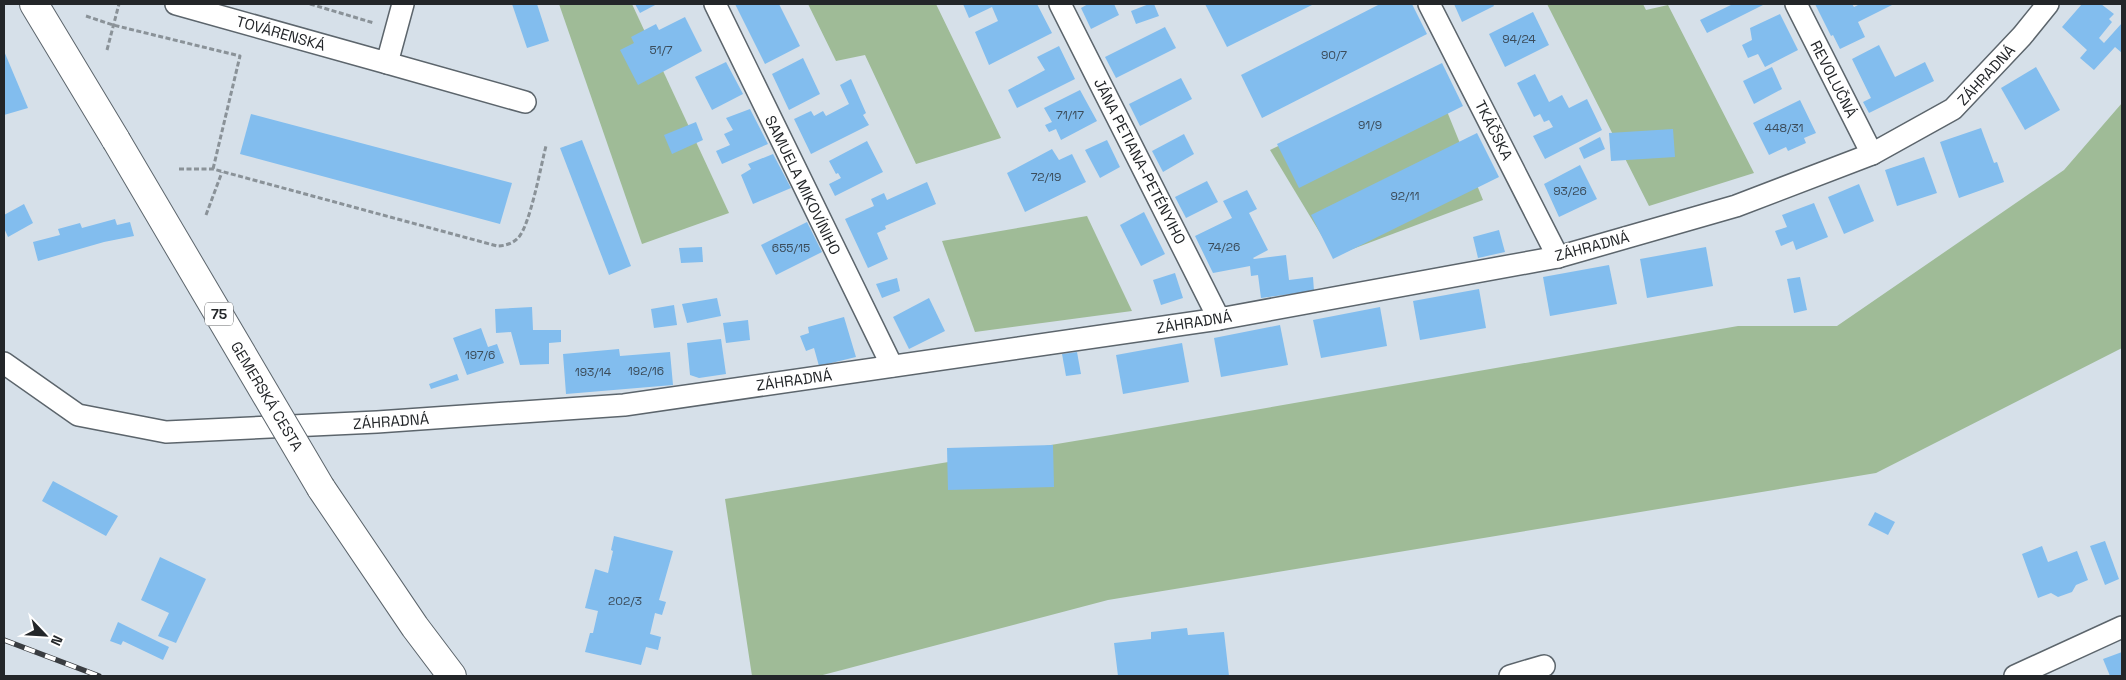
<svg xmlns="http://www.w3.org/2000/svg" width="2126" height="680" font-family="'Space Grotesk',sans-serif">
	<rect width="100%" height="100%" fill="#d6e0e9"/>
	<g fill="#9fbb97">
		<polygon points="559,4 632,4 729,213 642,244"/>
		<polygon points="808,4 936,4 1001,138 916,164 865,55 836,61"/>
		<polygon points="1547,4 1643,4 1646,10 1668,5 1754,173 1649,206"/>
		<polygon points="1431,72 1483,200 1334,256 1270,150"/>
		<polygon points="2122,103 2122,348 1876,473 1108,600 819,676 752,676 725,499 1111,435 1738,326 1837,326 2064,170"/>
		<polygon points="1087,216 1132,311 975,332 942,241"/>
	</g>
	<g fill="#82bdee">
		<polygon points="512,4 537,4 549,41 527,48"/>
		<polygon points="635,4 657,4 640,13"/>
		<polygon points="735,4 774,4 774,5 779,4 800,46 765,64"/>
		<polygon points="963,4 1037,4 1052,33 989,65 975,32 998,21 992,7 969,18"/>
		<polygon points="1088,4 1114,4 1119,15 1091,29 1081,8"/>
		<polygon points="1149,4 1154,4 1159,16 1136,24 1131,11"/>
		<polygon points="1205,4 1314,4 1227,47"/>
		<polygon points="1380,4 1412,4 1427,34 1262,118 1241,75"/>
		<polygon points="1454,4 1493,4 1494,6 1462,22"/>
		<polygon points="1733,4 1765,4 1707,33 1700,20"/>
		<polygon points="1815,4 1852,4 1854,7 1860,4 1894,4 1858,22 1865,37 1840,49 1833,35 1831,36"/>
		<polygon points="2082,4 2101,4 2114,14 2109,19 2112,22 2099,38 2104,43 2122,23 2122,53 2115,47 2094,70 2080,58 2087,50 2062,27"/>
		<polygon points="1533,12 1549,45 1505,67 1489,34"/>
		<polygon points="1780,14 1798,50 1765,67 1758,54 1748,58 1742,45 1752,40 1750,28"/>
		<polygon points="685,17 702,51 638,85 620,50 634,43 631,37 656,24 659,30"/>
		<polygon points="1165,27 1176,48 1116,78 1105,57"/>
		<polygon points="1879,45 1895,77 1925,62 1934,81 1869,113 1863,102 1871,98 1852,59"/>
		<polygon points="1059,46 1075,79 1017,108 1008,90 1045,70 1037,57"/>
		<polygon points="4,51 28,108 4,115"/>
		<polygon points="803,58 820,94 789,110 772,74"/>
		<polygon points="726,62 743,94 712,110 695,77"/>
		<polygon points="1442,63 1463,106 1299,188 1277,144"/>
		<polygon points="1772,67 1782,89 1754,104 1743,81"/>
		<polygon points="2036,67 2060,110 2025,130 2001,88"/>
		<polygon points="1535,74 1549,102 1562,95 1569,108 1587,99 1602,130 1545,159 1533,136 1553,127 1549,120 1544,122 1540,114 1534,117 1517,83"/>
		<polygon points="1181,78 1192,99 1140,126 1129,104"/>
		<polygon points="851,79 866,113 863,115 869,125 811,154 794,119 811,111 814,116 823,111 826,116 849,104 840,85"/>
		<polygon points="1080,90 1097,121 1061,140 1056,129 1049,132 1045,125 1052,122 1044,108"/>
		<polygon points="1800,100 1816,133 1804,138 1806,143 1788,151 1786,147 1769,155 1753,123"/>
		<polygon points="750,109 768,144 722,164 716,151 730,145 724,134 733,130 726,118"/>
		<polygon points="251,114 512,183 500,224 240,154"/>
		<polygon points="696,122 703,140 672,154 664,135"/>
		<polygon points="1981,128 1994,163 1997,162 2004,182 1959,198 1940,142"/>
		<polygon points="1673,129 1675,157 1611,161 1609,133"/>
		<polygon points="1477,133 1499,177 1333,259 1311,215"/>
		<polygon points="1184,134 1194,154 1163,172 1152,151"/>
		<polygon points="1600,137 1605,149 1584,159 1579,148"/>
		<polygon points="582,140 631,266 609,275 560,148"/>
		<polygon points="1107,140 1120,167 1100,178 1085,150"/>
		<polygon points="867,141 883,172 835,196 829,184 841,178 838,173 836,174 829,161"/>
		<polygon points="1052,149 1059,160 1072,154 1086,182 1025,212 1007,173"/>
		<polygon points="773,154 791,188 753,204 741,175 751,169 748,164"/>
		<polygon points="1924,157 1937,193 1897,206 1885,170"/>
		<polygon points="1580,165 1597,199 1559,217 1544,184"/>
		<polygon points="1207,181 1218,202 1186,218 1175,197"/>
		<polygon points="927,182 936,204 885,226 886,229 877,233 888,259 868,268 845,219 874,206 871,199 884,193 887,200"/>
		<polygon points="1859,184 1874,221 1844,234 1828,197"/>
		<polygon points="1247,190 1257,209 1249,213 1268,250 1253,258 1254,259 1286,255 1289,280 1313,277 1314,291 1261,298 1258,275 1251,276 1250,266 1213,273 1195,236 1232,218 1223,201"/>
		<polygon points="1814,203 1828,237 1796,250 1793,241 1781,246 1775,231 1787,227 1782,215"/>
		<polygon points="24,204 33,223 8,237 4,228 4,215"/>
		<polygon points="1144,212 1165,254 1141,266 1120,225"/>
		<polygon points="115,219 117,225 130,222 134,236 104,242 38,261 33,242 60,235 58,229 80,223 82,228"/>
		<polygon points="807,222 822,252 776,275 761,245"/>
		<polygon points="1499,230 1505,252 1478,258 1473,237"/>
		<polygon points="702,247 703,262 681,263 679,248"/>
		<polygon points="1706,247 1713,286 1647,298 1640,259"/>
		<polygon points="1609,265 1617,304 1550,316 1543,277"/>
		<polygon points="1175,273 1183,298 1161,305 1153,280"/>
		<polygon points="1800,277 1807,310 1794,313 1787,279"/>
		<polygon points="897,278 900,291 882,298 876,284"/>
		<polygon points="1479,289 1486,328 1420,340 1413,301"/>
		<polygon points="717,298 721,316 687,323 682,304"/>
		<polygon points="929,298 945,331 909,349 893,317"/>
		<polygon points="674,305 677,325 654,328 651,309"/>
		<polygon points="532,307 533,330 561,330 561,342 549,343 549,364 520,365 511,332 496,333 495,309"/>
		<polygon points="1380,307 1387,346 1321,358 1313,320"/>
		<polygon points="844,317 856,357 819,366 814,348 806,351 800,336 809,333 808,327"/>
		<polygon points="748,320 750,340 726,343 723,323"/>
		<polygon points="1280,325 1288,365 1221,377 1214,338"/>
		<polygon points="481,328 488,347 497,344 504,363 467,375 453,338"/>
		<polygon points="721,339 726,374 699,378 690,375 687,343"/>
		<polygon points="1182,343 1189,382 1123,394 1116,355"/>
		<polygon points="619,349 620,356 670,352 673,385 566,394 563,354"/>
		<polygon points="1077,352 1081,374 1066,376 1062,354"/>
		<polygon points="457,374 459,380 431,389 429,384"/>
		<polygon points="1053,445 1054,487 948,490 947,448"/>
		<polygon points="53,481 118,516 106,536 42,501"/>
		<polygon points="1875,512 1895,522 1888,535 1868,525"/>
		<polygon points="614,536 673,551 659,600 666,602 662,615 655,613 650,634 661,637 658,650 646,647 641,665 585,652 590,633 593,633 598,611 585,608 595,569 608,573 613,551 611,550"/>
		<polygon points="2105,541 2119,579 2105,585 2090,546"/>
		<polygon points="2042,546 2048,562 2077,551 2088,580 2076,585 2072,592 2058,597 2051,593 2038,598 2022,554"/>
		<polygon points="160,557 206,579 176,643 158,636 169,613 141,600"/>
		<polygon points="118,622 169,647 163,660 123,641 121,645 110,641"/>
		<polygon points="1187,628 1188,635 1224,632 1229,676 1118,676 1114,643 1151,639 1151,632"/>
		<polygon points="2122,652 2122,676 2110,676 2103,659"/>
	</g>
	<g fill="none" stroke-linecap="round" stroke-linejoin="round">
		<g stroke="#5c656c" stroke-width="24">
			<g id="street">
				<polyline points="176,4 387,63 403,4"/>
				<polyline points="715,4 892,366"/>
				<polyline points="1060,4 1219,319"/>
				<polyline points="1429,4 1558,257"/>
				<polyline points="1796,4 1872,154"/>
				<polyline points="387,63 525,102"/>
				<polyline points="4,363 78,415 166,432 377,422 624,405 1219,319 1558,257 1736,206 1872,154 1953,109 2022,36 2048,4"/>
				<polyline points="1510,676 1544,666"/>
				<polyline points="2015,676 2122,627"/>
			</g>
		</g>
		<g stroke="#5c656c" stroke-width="30">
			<g id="primary">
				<polyline points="34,4 116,140"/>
				<polyline points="321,488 415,627 452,676"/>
			</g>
		</g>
		<g stroke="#8a9298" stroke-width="3" stroke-dasharray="5 2.5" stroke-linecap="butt">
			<polyline points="310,4 374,23"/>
			<polyline points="86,16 113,25 240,56 213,169"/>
			<polyline points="107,50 119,4"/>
			<path d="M179 169H213L497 246C504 246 512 244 518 238 530 226 541 165 546 146"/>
			<polyline points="206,215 222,172"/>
		</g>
		<use href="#street" stroke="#fff" stroke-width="21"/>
		<use href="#primary" stroke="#fff" stroke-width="28"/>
		<g stroke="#3a3d41" stroke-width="5.5">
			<polyline id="rail" points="4,640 99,676"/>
		</g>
		<use href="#rail" stroke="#fff" stroke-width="4" stroke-dasharray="11" stroke-linecap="butt"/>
		<g stroke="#5c656c" stroke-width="30" stroke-linecap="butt">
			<polyline id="primary-bridge" points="116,140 321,488"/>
		</g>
		<use href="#primary-bridge" stroke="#fff" stroke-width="28"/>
	</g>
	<g text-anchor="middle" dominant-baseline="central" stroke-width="4" stroke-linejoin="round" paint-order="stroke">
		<g font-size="12" fill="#3b4c5a">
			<text x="1519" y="39">94/24</text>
			<text x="661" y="50">51/7</text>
			<text x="1334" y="55">90/7</text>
			<text x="1070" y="115">71/17</text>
			<text x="1370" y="125">91/9</text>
			<text x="1784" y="128">448/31</text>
			<text x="1046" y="177">72/19</text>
			<text x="1570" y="191">93/26</text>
			<text x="1405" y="196">92/11</text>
			<text x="1224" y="247">74/26</text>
			<text x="791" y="248">655/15</text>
			<text x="480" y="355">197/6</text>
			<text x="646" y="371">192/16</text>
			<text x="593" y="372">193/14</text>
			<text x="625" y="601">202/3</text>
		</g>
		<rect fill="#fff" stroke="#656769" stroke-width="1" x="205" y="302.5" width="28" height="23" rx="4"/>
		<g font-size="14" font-weight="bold" fill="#232629">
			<text x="219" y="314">75</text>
		</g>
		<g font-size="15" fill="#232629" stroke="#fff">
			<text transform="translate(281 33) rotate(16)">TOVÁRENSKÁ</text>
			<text transform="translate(1986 75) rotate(-47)">ZÁHRADNÁ</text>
			<text transform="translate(1834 79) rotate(63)">REVOLUČNÁ</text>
			<text transform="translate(1494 130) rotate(63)">TKÁČSKA</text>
			<text transform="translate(1140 161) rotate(63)">JÁNA PETIANA-PETÉNYIHO</text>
			<text transform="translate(803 185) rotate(64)">SAMUELA MIKOVÍNIHO</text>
			<text transform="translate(1592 246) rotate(-15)">ZÁHRADNÁ</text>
			<text transform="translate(1194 322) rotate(-9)">ZÁHRADNÁ</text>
			<text transform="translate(794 380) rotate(-8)">ZÁHRADNÁ</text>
			<text transform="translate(267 396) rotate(59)">GEMERSKÁ CESTA</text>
			<text transform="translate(391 421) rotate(-4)">ZÁHRADNÁ</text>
		</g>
	</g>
	<rect width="2126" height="680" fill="none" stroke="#232629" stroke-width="10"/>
	<g transform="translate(45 635) rotate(115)" stroke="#ffffff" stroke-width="4" paint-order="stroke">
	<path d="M0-4L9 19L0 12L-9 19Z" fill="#232629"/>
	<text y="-8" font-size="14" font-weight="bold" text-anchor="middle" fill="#232629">N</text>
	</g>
</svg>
